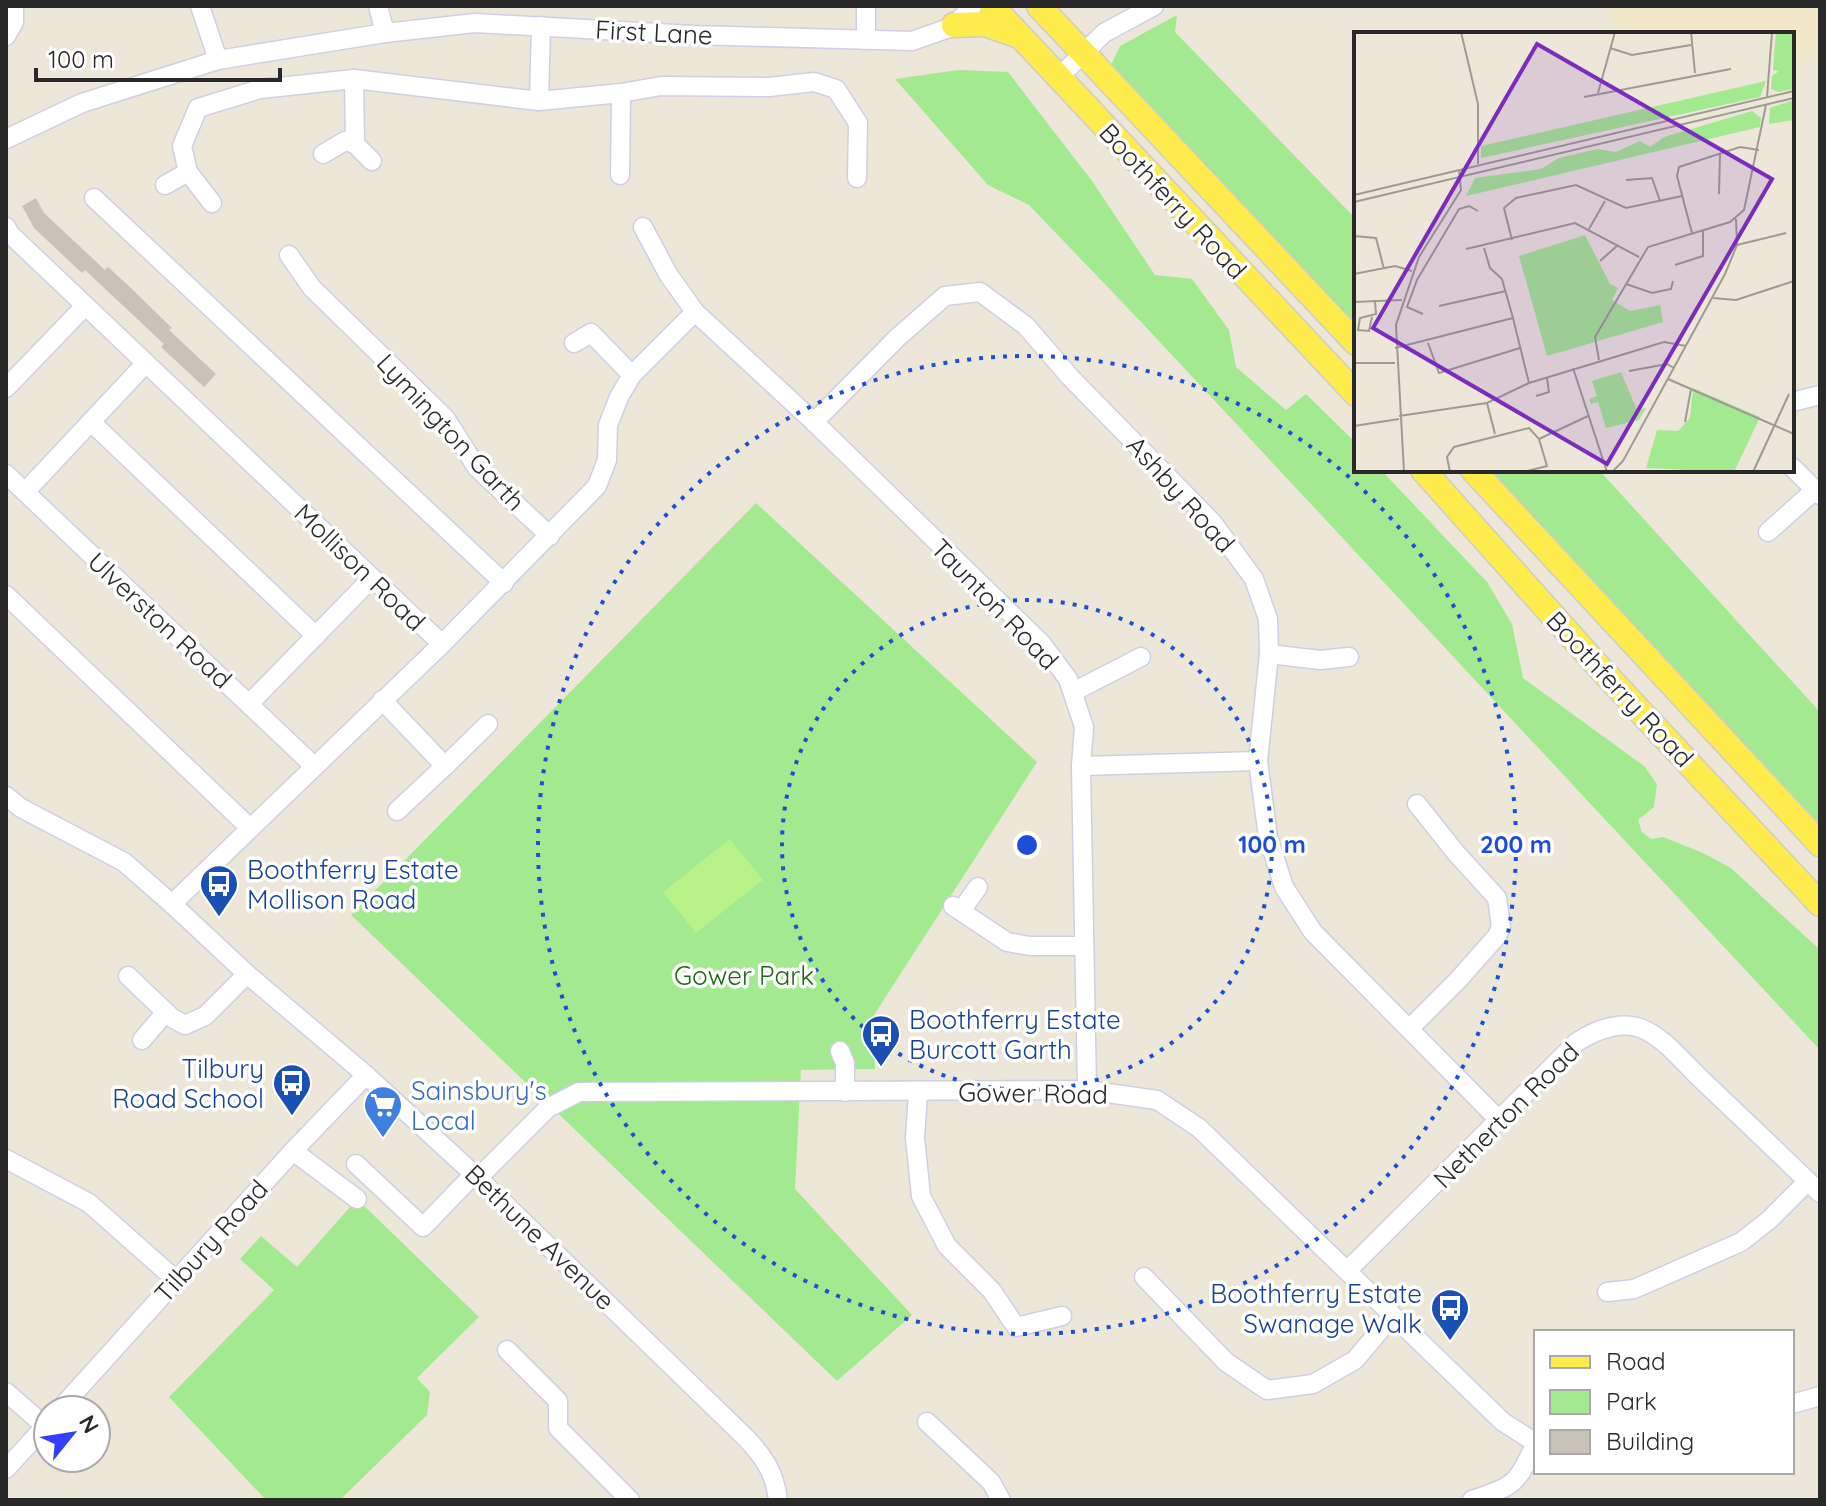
<svg xmlns="http://www.w3.org/2000/svg" width="1826" height="1506" font-family="Quicksand,sans-serif">
	<rect width="100%" height="100%" fill="#ede7d9"/>
	<polygon fill="#f0e8c6" points="1604,6 1820,6 1820,51 1792,69 1792,34 1622,34"/>
	<g fill="#a2e98f">
		<polygon points="1177,15 1175,32 1356,219 1356,329 1126,85 1111,65 1120,46"/>
		<polygon points="958,70 1008,72 1092,181 1155,275 1192,279 1229,330 1236,367 1286,410 1306,394 1356,443 1356,470 1381,470 1487,582 1512,624 1523,678 1644,766 1657,784 1654,807 1638,820 1642,832 1651,839 1663,837 1703,853 1731,868 1820,950 1820,1050 1144,325 1029,205 988,185 895,79"/>
		<polygon points="1488,470 1599,470 1820,712 1820,824"/>
		<polygon points="756,503 1037,762 874,1015 875,1069 801,1070 795,1189 912,1315 837,1381 351,915"/>
		<polygon points="357,1199 479,1317 417,1378 430,1392 427,1415 342,1498 343,1500 266,1500 169,1397 274,1290 240,1259 261,1236 297,1267"/>
	</g>
	<polygon fill="#b8f289" points="730,839 763,880 696,933 663,892"/>
	<polygon fill="#c8c3b9" points="36,198 44,213 105,270 108,267 131,288 172,328 169,330 216,374 204,387 161,347 164,344 85,270 82,273 34,228 22,206"/>
	<g fill="none" stroke-linecap="round" stroke-linejoin="round">
		<g stroke="#cecfe4" stroke-width="21">
			<g id="minor">
				<polyline points="200,6 218,60"/>
				<polyline points="378,6 385,33"/>
				<polyline points="6,36 14,22 14,6"/>
				<polyline points="866,40 866,6"/>
				<polyline points="1058,78 1104,33 1154,6"/>
				<polyline points="354,79 355,144"/>
				<polyline points="539,101 541,26"/>
				<polyline points="6,139 82,103 218,60 385,33 475,23 694,35 912,41 952,27 973,6"/>
				<polyline points="323,154 345,141 355,144 372,161"/>
				<polyline points="620,175 621,93"/>
				<polyline points="165,185 188,172"/>
				<polyline points="94,198 504,583"/>
				<polyline points="212,203 188,172 182,146 198,108 260,89 354,79 539,101 621,93 661,86 769,87 814,82 836,89 858,123 857,178"/>
				<polyline points="6,227 10,234 442,644 172,904"/>
				<polyline points="643,227 668,274 695,312 814,422 1042,644 1068,679 1084,727 1081,766 1087,1090"/>
				<polyline points="289,255 312,288 446,419 477,468 550,536"/>
				<polyline points="574,343 591,333 632,375"/>
				<polyline points="6,388 85,306"/>
				<polyline points="1792,402 1820,395"/>
				<polyline points="91,422 316,636"/>
				<polyline points="814,422 897,338 945,296 980,292 1026,326 1070,377 1213,523 1254,579 1268,619 1269,654 1258,761 1268,837 1284,887 1313,932 1498,1119"/>
				<polyline points="1792,467 1820,495"/>
				<polyline points="6,474 314,766"/>
				<polyline points="25,492 146,363"/>
				<polyline points="1768,532 1815,490"/>
				<polyline points="6,595 250,828"/>
				<polyline points="442,644 597,486 607,460 608,425 619,397 632,375 695,312"/>
				<polyline points="1269,654 1320,660 1349,657"/>
				<polyline points="1073,692 1141,657"/>
				<polyline points="382,700 445,766 488,724"/>
				<polyline points="249,704 372,578"/>
				<polyline points="1081,766 1258,761"/>
				<path d="M6 796 21 808 124 862 172 904 247 974 366 1075 478 1178 746 1438C764 1457 775 1473 778 1500"/>
				<polyline points="397,811 445,766"/>
				<polyline points="953,906 1007,942 1030,946 1084,946"/>
				<polyline points="961,911 978,887"/>
				<polyline points="128,976 172,1018 185,1025 205,1016 247,974"/>
				<polyline points="1409,1029 1458,980 1497,936 1501,927 1497,898 1456,853 1417,804"/>
				<polyline points="142,1040 166,1012"/>
				<polyline points="840,1051 845,1063 845,1092"/>
				<polyline points="918,1093 915,1138 921,1196 947,1246 992,1291 1016,1327 1062,1316"/>
				<polyline points="293,1151 357,1199"/>
				<polyline points="6,1159 89,1203 176,1280"/>
				<polyline points="356,1164 423,1227 474,1174"/>
				<path d="M478 1178 548 1108 579 1092 1087 1090 1157 1100 1199 1128 1503 1422 1536 1443C1516 1485 1516 1485 1472 1500"/>
				<path d="M1348 1270 1577 1042C1597 1029 1624 1019 1647 1031 1668 1042 1686 1065 1703 1081 1742 1118 1781 1155 1820 1193"/>
				<polyline points="1144,1277 1226,1362 1267,1390 1313,1384 1355,1360 1392,1316"/>
				<polyline points="1607,1292 1634,1289 1741,1242 1769,1220 1808,1181"/>
				<polyline points="507,1350 558,1401 558,1428 630,1500"/>
				<polyline points="6,1392 45,1426"/>
				<polyline points="1792,1404 1820,1396"/>
				<polyline points="59,1410 293,1151 366,1075"/>
				<polyline points="927,1422 991,1482 1001,1500"/>
				<polyline points="6,1469 48,1423"/>
			</g>
		</g>
		<g stroke="#ccc" stroke-width="27">
			<g id="major">
				<polyline points="992,6 1356,394"/>
				<polyline points="1039,6 1356,343"/>
				<polyline points="954,25 985,24 1016,35"/>
				<polyline points="1423,470 1597,665 1820,904"/>
				<polyline points="1473,470 1820,844"/>
			</g>
		</g>
		<use href="#minor" stroke="#fff" stroke-width="18"/>
		<use href="#major" stroke="#feeb4c" stroke-width="24"/>
	</g>
	<g fill="none" stroke="#1d4ed8" stroke-width="4" stroke-dasharray="4 8">
		<circle cx="1027" cy="845" r="245"/>
		<circle cx="1027" cy="845" r="489"/>
	</g>
	<defs>
		<g id="bus-pin" transform="scale(2)"><path d="M0 17L-7.5 6A9.5 9.5 0 1 1 7.5 6Z" fill="#1a4fb4" stroke="#fff"/><path d="M-5-6H5V4H4V6H2V4H-2V6H-4V4H-5ZM-3.5-4V0h7V-4ZM-3.5 1.2v1.5H-2V1.2ZM2 1.2v1.5H3.5V1.2Z" fill="#fff"/></g>
		<g id="supermarket-pin" transform="scale(2)"><path d="M0 17L-7.5 6A9.5 9.5 0 1 1 7.5 6Z" fill="#3f7fe0" stroke="#fff"/><path d="M-6-5.5h2.5l.6 2H6L4.5 2H-2.5L-4.4-4H-6ZM-1.5 3.2a1.3 1.3 0 1 0 .1 0ZM3 3.2a1.3 1.3 0 1 0 .1 0Z" fill="#fff"/></g>
	</defs>
	<g fill-rule="evenodd">
		<use href="#bus-pin" x="219" y="884"/>
		<use href="#bus-pin" x="881" y="1034"/>
		<use href="#bus-pin" x="292" y="1083"/>
		<use href="#supermarket-pin" x="383" y="1105"/>
		<use href="#bus-pin" x="1450" y="1308"/>
	</g>
	<g text-anchor="middle" dominant-baseline="central" stroke-width="7" stroke-linejoin="round" paint-order="stroke">
		<g font-size="26" fill="#292929" stroke="#fff">
			<text transform="translate(654 32) rotate(3)">First Lane</text>
			<text transform="translate(1173 201) rotate(47)">Boothferry Road</text>
			<text transform="translate(451 432) rotate(47)">Lymington Garth</text>
			<text transform="translate(1181 494) rotate(48)">Ashby Road</text>
			<text transform="translate(360 567) rotate(44)">Mollison Road</text>
			<text transform="translate(995 604) rotate(46)">Taunton Road</text>
			<text transform="translate(160 620) rotate(43)">Ulverston Road</text>
			<text transform="translate(1620 689) rotate(47)">Boothferry Road</text>
			<text transform="translate(1033 1093) rotate(1)">Gower Road</text>
			<text transform="translate(1506 1115) rotate(-45)">Netherton Road</text>
			<text transform="translate(540 1237) rotate(44)">Bethune Avenue</text>
			<text transform="translate(211 1241) rotate(-48)">Tilbury Road</text>
		</g>
		<g font-size="26" fill="#164399" stroke="#fff" text-anchor="start">
			<text x="247" y="869">Boothferry Estate<tspan x="247" dy="30">Mollison Road</tspan></text>
			<text x="909" y="1019">Boothferry Estate<tspan x="909" dy="30">Burcott Garth</tspan></text>
			<text x="264" y="1068" text-anchor="end">Tilbury<tspan x="264" dy="30">Road School</tspan></text>
			<text x="1422" y="1293" text-anchor="end">Boothferry Estate<tspan x="1422" dy="30">Swanage Walk</tspan></text>
		</g>
		<g font-size="26" fill="#1a6c12" stroke="#fff">
			<text x="744" y="975">Gower Park</text>
		</g>
		<g font-size="26" fill="#366cbe" stroke="#fff" text-anchor="start">
			<text x="411" y="1090">Sainsbury's<tspan x="411" dy="30">Local</tspan></text>
		</g>
	</g>
	<g transform="translate(1354 32)">
		<rect width="440" height="440" fill="#ede7d9"/>
		<path d="M422 0H440V57L425 60 417 57 418 44 425 39 419 38ZM412 49 406 65 127 126V114ZM440 68V88L415 92 416 76ZM398 79 407 86 406 95 112 164 121 146 187 137 205 126 243 117 262 120 286 109 296 115 310 105ZM231 203 256 252 264 256 258 268 276 279 306 273 309 290 193 324 165 224ZM267 340 283 378 292 376 285 388 252 396 244 370 237 372 235 367 243 364 238 349ZM339 356 406 385 380 440 292 436 303 398 324 399 336 386Z" fill="#a2e98f"/>
		<path fill="none" stroke="#9f9b93" stroke-width="2" d="M107 0 124 72V132M337 0 341 41M256 16 278 23 337 13M244 61 261 0M230 65 377 37M413 65 418 0M272 148 298 146 306 169M365 162 366 121M0 163 440 59M0 170 440 66M235 197 251 169M338 201 323 144 325 135 386 115 405 118M0 204 22 206 30 237M158 208 150 176 162 166 222 153 272 176 328 164M383 213 432 201M130 216 136 236 148 247 159 286M112 217 221 191 285 225M246 229 264 213M321 233 349 224V198M0 242 41 234 58 239M272 252 298 261 317 257 319 249M359 266 382 268 440 249M0 270 48 268M85 274 152 259M69 282 53 275 63 248 105 177 115 174 124 179M18 285 15 299 4 298 6 286 22 282 21 270M74 311 85 341 166 316M41 316 159 286 175 351M245 328 241 305 294 215 376 190 390 178 412 73M0 331H41M219 336 253 440M275 339 313 332 320 336M314 347 440 402M182 364 195 360 193 346M133 371 141 402M45 384 133 371 175 351 310 310 332 314M331 390 337 357M0 394 45 387M185 407 234 384M50 440 42 293 65 225 107 158 105 138M96 440 93 425 100 415 175 396 185 407 193 434 169 440M258 440 269 429 371 242 383 213 382 187M399 440 435 362"/>
		<path fill="#7b2cbf" fill-opacity="0.15" stroke="#7b2cbf" stroke-width="4" d="M183 12 418 147 253 432 19 296Z"/>
		<rect width="440" height="440" fill="none" stroke="#292929" stroke-width="4"/>
	</g>
	<circle cx="1027" cy="845" r="12" fill="#1d4ed8" stroke="#fff" stroke-width="4"/>
	<g font-size="24" text-anchor="middle" font-weight="bold" fill="#1d4ed8" stroke="#fff" stroke-width="7" stroke-linejoin="round" paint-order="stroke">
		<text x="1272" y="853">100 m</text>
		<text x="1516" y="853">200 m</text>
	</g>
	<rect width="1826" height="1506" fill="none" stroke="#292929" stroke-width="16"/>
	<rect x="1534" y="1330" width="260" height="144" fill="#ffffff" stroke="#a9a9a9" stroke-width="2"/>
	<rect x="1550" y="1356" width="40" height="12" fill="#feeb4c" stroke="#a9a9a9" stroke-width="2"/>
	<text x="1606" y="1370" font-size="24" fill="#292929">Road</text>
	<rect x="1550" y="1390" width="40" height="24" fill="#a2e98f" stroke="#a9a9a9" stroke-width="2"/>
	<text x="1606" y="1410" font-size="24" fill="#292929">Park</text>
	<rect x="1550" y="1430" width="40" height="24" fill="#c8c3b9" stroke="#a9a9a9" stroke-width="2"/>
	<text x="1606" y="1450" font-size="24" fill="#292929">Building</text>
	<g transform="translate(72 1434) rotate(60)"><circle r="38" fill="#ffffff" stroke="#a9a9a9" stroke-width="2"/>
	<path d="M0-6L14 30L0 20L-14 30Z" fill="#3340ff"/>
	<text y="-12" font-size="22" font-weight="bold" text-anchor="middle" fill="#292929">N</text>
	</g>
	<path d="M36 68v12h244v-12" fill="none" stroke="#292929" stroke-width="4"/>
	<text x="48" y="68" font-size="24" fill="#292929" stroke="#ffffff" stroke-width="6" paint-order="stroke">100 m</text>
</svg>
